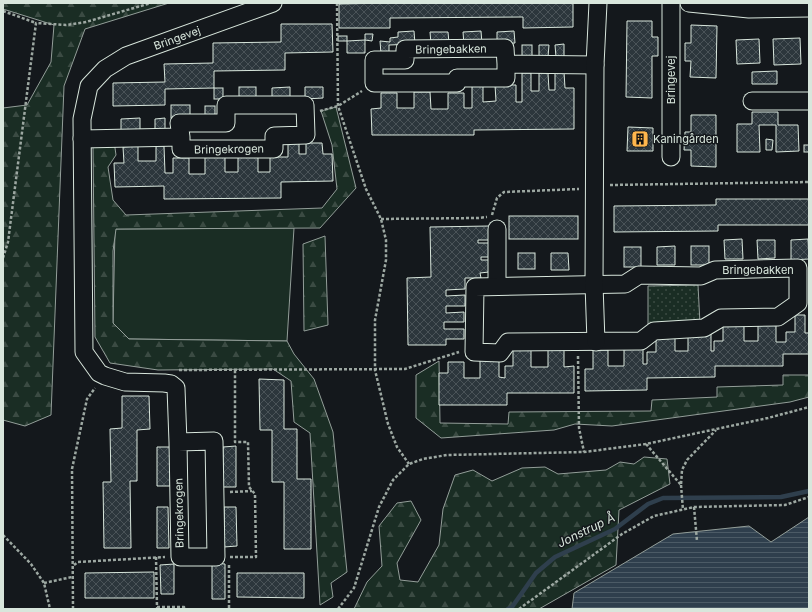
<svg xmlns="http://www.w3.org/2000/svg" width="812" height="612" font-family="Inter,sans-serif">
	<defs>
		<pattern id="forest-firs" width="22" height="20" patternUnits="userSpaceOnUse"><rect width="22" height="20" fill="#1a2d24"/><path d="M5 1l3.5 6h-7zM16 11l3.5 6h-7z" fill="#3b4b43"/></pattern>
		<pattern id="park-dots" width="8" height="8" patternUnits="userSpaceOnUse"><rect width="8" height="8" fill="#1a2d24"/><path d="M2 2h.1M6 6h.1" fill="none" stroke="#3b4b43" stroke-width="1.8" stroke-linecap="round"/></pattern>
		<pattern id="water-rules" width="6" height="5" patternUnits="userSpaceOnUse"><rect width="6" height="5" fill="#2f3f4d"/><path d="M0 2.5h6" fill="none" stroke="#4c5b66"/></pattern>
		<pattern id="building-cross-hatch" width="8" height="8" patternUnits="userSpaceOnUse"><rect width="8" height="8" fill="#2c363c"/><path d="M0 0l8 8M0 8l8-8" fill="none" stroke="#4a5358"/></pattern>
	</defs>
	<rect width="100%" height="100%" fill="#14181c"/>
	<polygon fill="#1a2d24" stroke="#939e99" points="294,228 287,341 129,339 113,323 115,229"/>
	<g fill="url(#forest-firs)" stroke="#939e99">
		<polygon points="3,3 169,3 85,29 64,86 51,415 25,426 3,420 3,108 27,105 51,62 54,25 3,9"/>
		<polygon points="336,107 356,188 320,228 116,229 113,251 113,323 129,339 287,341 294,354 314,379 333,432 347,572 331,583 333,597 320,605 310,433 294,422 291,381 273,369 158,370 110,363 95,337 93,147 114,141 116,155 108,167 113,200 126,215 322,208 337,189 332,145 321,111"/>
		<polygon points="325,236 328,325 304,331 303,244"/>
		<polygon points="439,361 440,423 508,424 509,412 651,411 652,400 717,397 717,387 783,385 783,375 809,375 809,397 790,402 612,426 575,424 554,430 441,438 416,418 416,375"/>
		<polygon points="644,457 667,459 670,484 619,510 616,565 539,609 354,609 367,582 382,566 379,526 397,503 411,501 421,520 397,563 400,580 418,582 439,545 443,509 455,475 473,470 492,481 522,468 545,467 558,474 606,470 620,462 634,464"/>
	</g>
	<polygon fill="url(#park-dots)" stroke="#939e99" points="698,285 700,324 648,324 648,286"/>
	<polygon fill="url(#water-rules)" stroke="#939e99" points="809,517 809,609 572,609 574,593 673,534 749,526 771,542"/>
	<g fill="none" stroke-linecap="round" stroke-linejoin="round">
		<polyline stroke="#2f3f4d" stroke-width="4.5" points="508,609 512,607 536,573 555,557 615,529 648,504 663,498 781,497 809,491"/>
	</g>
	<g fill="url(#building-cross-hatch)" stroke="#d8e6dc">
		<polygon points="389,3 573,3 573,27 523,28 523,17 390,18 390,28 339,28 339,4"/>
		<polygon points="627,21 652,21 652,37 658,37 658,56 652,56 652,98 626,97"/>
		<polygon points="281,24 332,24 333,52 285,53 285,70 214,71 214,88 165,89 165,105 113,106 113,83 165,82 164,64 213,63 213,43 281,42"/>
		<polygon points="691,25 717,26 716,78 690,77 691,61 685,61 685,43 691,43"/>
		<polygon points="414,31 415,44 389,45 389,53 381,54 380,41 390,42 390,38 398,37 398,32"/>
		<polygon points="481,31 482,44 464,45 463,32"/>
		<polygon points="514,31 515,43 497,44 497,32"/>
		<polygon points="430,32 448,32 449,43 431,44"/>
		<polygon points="365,34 373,34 372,41 365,40"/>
		<rect x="338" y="36" width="9" height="5"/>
		<polygon points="800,38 801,64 774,65 773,39"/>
		<polygon points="759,39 760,63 737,64 736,40"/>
		<polygon points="365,40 365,53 347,53 347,41"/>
		<polygon points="564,44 564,57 556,57 555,45"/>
		<rect x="522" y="45" width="10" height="13"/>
		<polygon points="539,45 549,45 548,57 539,57"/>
		<polygon points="777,71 777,84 752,84 752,72"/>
		<polygon points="564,72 565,88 574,88 574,129 474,130 474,135 372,135 371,109 381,108 381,93 397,93 397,108 414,108 414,92 430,92 431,109 448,109 448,93 464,93 464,108 472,108 472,86 483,86 483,102 496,101 495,85 516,85 516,102 522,102 522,73 531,73 531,91 539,91 539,73 548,73 549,90 555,90 555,73"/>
		<rect x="239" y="87" width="17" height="12"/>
		<polygon points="290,87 290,98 272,99 272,88"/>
		<polygon points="305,87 323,87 323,98 305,99"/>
		<rect x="214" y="88" width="9" height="11"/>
		<rect x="171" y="105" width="19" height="13"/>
		<rect x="205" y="106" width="10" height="12"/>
		<polygon points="752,112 778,112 778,125 798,125 799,151 776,152 776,125 759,125 760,152 737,152 737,124 752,124"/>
		<polygon points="691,115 716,115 716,167 691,166 691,150 684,150 685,132 691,132"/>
		<polygon points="140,118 140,130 121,131 121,119"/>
		<polygon points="165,118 165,130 155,130 155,119"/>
		<polygon points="628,127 653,128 653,151 627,151"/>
		<polygon points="766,139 773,140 772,150 766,150"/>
		<polygon points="288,143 299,143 299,154 306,154 306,143 322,143 323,154 332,154 333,181 281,182 281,198 164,199 164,186 115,187 114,163 124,163 123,147 138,146 138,161 156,161 156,146 164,146 165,173 173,173 173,158 189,158 189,174 205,174 205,157 225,156 225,172 238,172 238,156 258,156 258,172 270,172 270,157 288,157"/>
		<rect x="804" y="145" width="5" height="7"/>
		<polygon points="716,199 809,199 809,225 718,225 718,231 614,232 614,206 716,205"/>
		<rect x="509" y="216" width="69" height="23"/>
		<polygon points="489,226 489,240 478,240 478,243 490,243 490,257 481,257 481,260 489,260 489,272 480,273 481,278 465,278 465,289 446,290 446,296 465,295 465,306 446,306 446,313 464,312 464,322 444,322 444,329 464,329 464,339 446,339 446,345 408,345 407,278 431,277 430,227"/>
		<polygon points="742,239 743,259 725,259 724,240"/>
		<polygon points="808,239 809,259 791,260 791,240"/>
		<polygon points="757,240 775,240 775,258 758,259"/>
		<polygon points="675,246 675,265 657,265 657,247"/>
		<rect x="691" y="246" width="18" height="19"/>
		<rect x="624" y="247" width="17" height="20"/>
		<rect x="518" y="253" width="17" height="16"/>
		<polygon points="551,253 568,253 569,270 551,270"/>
		<polygon points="795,315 805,315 805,333 809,333 809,354 783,354 783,366 715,366 715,377 647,378 647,390 585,391 585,369 593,369 593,350 608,350 608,366 624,366 624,347 643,347 643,364 647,364 647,352 656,352 656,334 675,334 675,351 688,351 688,333 711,333 711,351 714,351 714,341 723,341 723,322 744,321 744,341 758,341 758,323 776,323 776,342 786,342 786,332 795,332"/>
		<polygon points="513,347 531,347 531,367 548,367 548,349 564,349 564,367 574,366 574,393 507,393 507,405 439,405 439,373 448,373 448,362 464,362 464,378 480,378 480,360 499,360 499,377 505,378 505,366 513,366"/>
		<polygon points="259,379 284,380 284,429 297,429 297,479 311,479 311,549 284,549 284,482 272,482 272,430 260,430"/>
		<polygon points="122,396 149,396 150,429 137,430 137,481 130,481 131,548 104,548 103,482 111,482 110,429 122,428"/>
		<polygon points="236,446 236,487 223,487 223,447"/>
		<polygon points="157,447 171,447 170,486 157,486"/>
		<polygon points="157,507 168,507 169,548 157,548"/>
		<polygon points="224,507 236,507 237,546 224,547"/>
		<polygon points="212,563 225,564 225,599 212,599"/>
		<polygon points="174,564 174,594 161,594 160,565"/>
		<polygon points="154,572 154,598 85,598 85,573"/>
		<polygon points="237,573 304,573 304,598 237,597"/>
	</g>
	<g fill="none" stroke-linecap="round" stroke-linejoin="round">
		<g stroke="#d8e6dc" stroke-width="19">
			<g id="minor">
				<polyline points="689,3 749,9 809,8"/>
				<polyline points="506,64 506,78 457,78 457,83 374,83 374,60 405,60 405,49 505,48 506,64 595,65"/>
				<polyline points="752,101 809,101"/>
				<polyline points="82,139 181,137 181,149 274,149 274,136 306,135 305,105 226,105 226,123 179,123 181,137"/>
				<polyline points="671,157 671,3"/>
				<polyline points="497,229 497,286"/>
				<polygon points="798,268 798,303 778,317 721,318 704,328 654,331 641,341 508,342 500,353 474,352 475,287 625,284 639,275 701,276 715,270"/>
				<polyline points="596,342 594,284 595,65 598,3"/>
				<polyline points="178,442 214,441 216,557 180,557 178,442 176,388 171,384 164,383 125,382 105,376 99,373 84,352 82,119 89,86 105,69 126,56 273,3"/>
			</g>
		</g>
		<g stroke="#9da8a2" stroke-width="2.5" stroke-dasharray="3 2" stroke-linecap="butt">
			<polyline points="337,3 338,106 366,189 381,219 386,240 386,260 375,320 375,370 388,424 397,447 409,464"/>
			<polyline points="3,11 36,23"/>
			<polyline points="320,111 338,106 362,91"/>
			<polyline points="610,185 809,182"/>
			<polyline points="492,215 497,198 504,192 579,189"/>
			<polyline points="381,219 478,218 487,217"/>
			<polyline points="3,258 8,242 36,23 66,25 86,22 151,3"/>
			<polyline points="578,356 579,428 584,452"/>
			<polyline points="179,370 405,369 459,352"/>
			<polyline points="646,444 681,485 682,470 687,460 716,430"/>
			<polyline points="681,485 683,510"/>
			<polyline points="230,492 252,491"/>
			<polyline points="694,507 697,541"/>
			<polyline points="3,535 31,564 44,583 50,609"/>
			<polyline points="156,557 157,607 184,607 184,609"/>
			<polyline points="230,557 256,557 255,494 249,487 248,442 235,442 235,369"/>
			<polyline points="74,565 78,562 165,557"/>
			<polyline points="229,565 229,609"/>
			<polyline points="44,583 72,577"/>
			<polyline points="73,609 72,469 87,399 95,388"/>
			<polyline points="338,609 354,588 379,507 393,480 409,464 423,459 447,455 584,452 646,444 768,418 809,407"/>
			<polyline points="519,609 622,534 654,516 694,507 785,505 809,497"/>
		</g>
		<use href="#minor" stroke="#14181c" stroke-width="17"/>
	</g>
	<defs>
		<g id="building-square" transform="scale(0.9)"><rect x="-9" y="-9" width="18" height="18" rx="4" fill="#ffb74d" stroke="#14181c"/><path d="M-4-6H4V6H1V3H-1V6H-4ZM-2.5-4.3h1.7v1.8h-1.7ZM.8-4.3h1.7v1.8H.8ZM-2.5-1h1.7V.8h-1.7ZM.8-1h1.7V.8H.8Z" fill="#111"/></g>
	</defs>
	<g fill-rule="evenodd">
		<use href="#building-square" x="640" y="139"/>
	</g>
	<g text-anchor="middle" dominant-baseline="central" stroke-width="3" stroke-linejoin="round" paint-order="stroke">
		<g font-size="11" fill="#d8e6dc" stroke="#14181c">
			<text transform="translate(177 38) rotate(-20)">Bringevej</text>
			<text transform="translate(451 49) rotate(-1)">Bringebakken</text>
			<text transform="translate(671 80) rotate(-90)">Bringevej</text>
			<text transform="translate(229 149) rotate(-1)">Bringekrogen</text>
			<text x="758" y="270">Bringebakken</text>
			<text transform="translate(179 513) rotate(-91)">Bringekrogen</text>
		</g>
		<g font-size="11" fill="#d8e6dc" stroke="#14181c" text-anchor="start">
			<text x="653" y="139">Kaningården</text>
		</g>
		<g font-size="12" font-style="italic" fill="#d8e6dc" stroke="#14181c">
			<text transform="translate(586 530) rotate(-26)">Jonstrup Å</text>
		</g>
	</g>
	<rect width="812" height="612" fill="none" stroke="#d8e6dc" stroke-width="8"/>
</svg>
